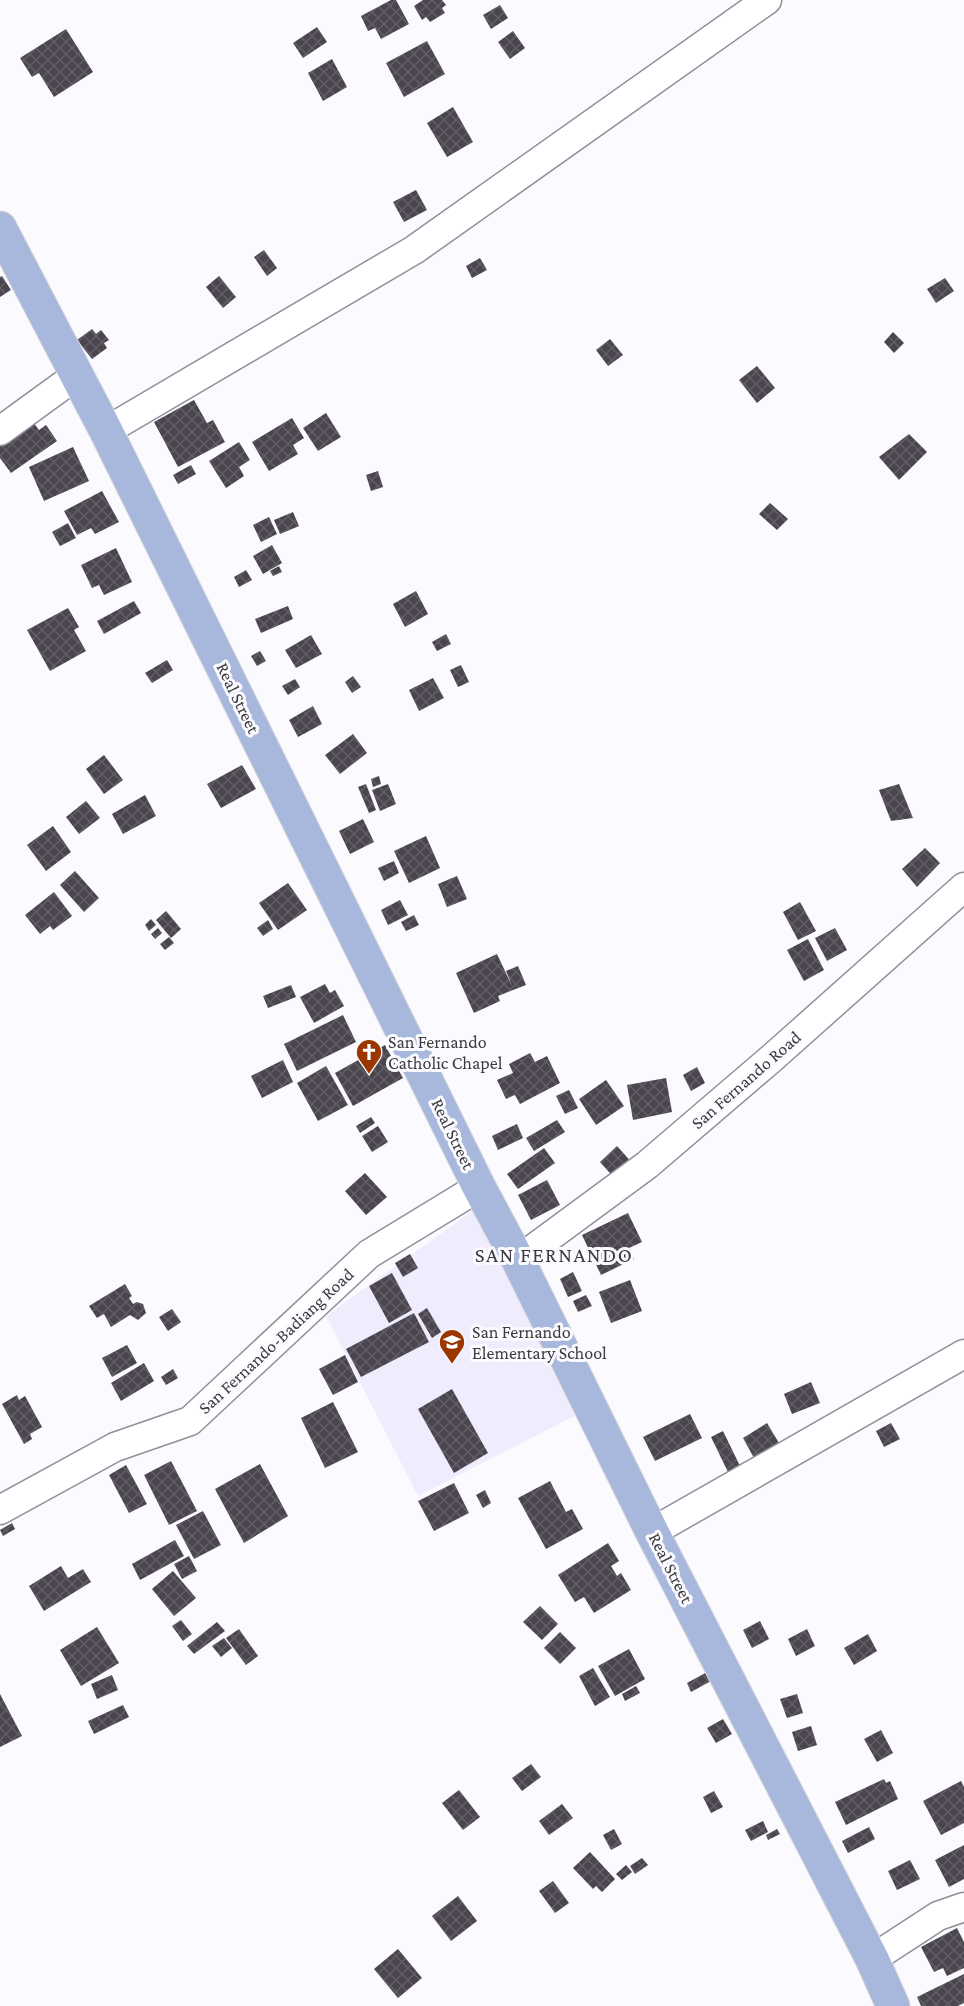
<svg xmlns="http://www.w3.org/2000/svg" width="964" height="2006" font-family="'Crimson Pro',serif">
	<defs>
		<pattern id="building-cross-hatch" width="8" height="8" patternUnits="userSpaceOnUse" patternTransform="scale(1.5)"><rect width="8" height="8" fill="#4a454e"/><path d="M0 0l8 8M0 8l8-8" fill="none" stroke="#625e66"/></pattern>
	</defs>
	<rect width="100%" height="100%" fill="#fafaff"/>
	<polygon fill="#efedfd" points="474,1210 578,1414 418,1496 326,1316"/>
	<g fill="url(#building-cross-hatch)">
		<polygon points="391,0 396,0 409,24 381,39 375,28 368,31 361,16"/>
		<polygon points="423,0 442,0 446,5 442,8 445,13 430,22 426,17 422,20 414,6"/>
		<polygon points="500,5 508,18 491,29 483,15"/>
		<polygon points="317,27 327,42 303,58 293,43"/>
		<polygon points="66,29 93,72 54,97 39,73 32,77 20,58"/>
		<polygon points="513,31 525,48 510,59 498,42"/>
		<polygon points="427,41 445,74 404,97 386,63"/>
		<polygon points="332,59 347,87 323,101 308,73"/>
		<polygon points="453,107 473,142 447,157 427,123"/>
		<polygon points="416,190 427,210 404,222 393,202"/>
		<polygon points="264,250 277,268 267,276 254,257"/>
		<polygon points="480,258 487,270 472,278 466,266"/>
		<polygon points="2,276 11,290 0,297 0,277"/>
		<polygon points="219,276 236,297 223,308 206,287"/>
		<polygon points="945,278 954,291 936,303 927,289"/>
		<polygon points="92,329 96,334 101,330 109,340 104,343 107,348 92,359 77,340"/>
		<polygon points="893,332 904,343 894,353 884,342"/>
		<polygon points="610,339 623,355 608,366 596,350"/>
		<polygon points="757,366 775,388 757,403 739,380"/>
		<polygon points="194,400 207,423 213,420 225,442 178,467 154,422"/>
		<polygon points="326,413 341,437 318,451 303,428"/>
		<polygon points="30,418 39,430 46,425 57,441 11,473 0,458 0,439"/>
		<polygon points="292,418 304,438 293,445 298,454 269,471 252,442"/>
		<polygon points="909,434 927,452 899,480 879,457"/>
		<polygon points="239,442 250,460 239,467 244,476 226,488 209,461"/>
		<polygon points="73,447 89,481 44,501 29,467"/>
		<polygon points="191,465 196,474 178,484 173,475"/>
		<polygon points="378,471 383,487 371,491 366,475"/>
		<polygon points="102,491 119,522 95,534 91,528 77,535 64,511"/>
		<polygon points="770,503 788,519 777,530 759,514"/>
		<polygon points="293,512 299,526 280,534 274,520"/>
		<polygon points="269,517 277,534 261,542 253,525"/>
		<polygon points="68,523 76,538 60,546 52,532"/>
		<polygon points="272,545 282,563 263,574 253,556"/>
		<polygon points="116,548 132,582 104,595 99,585 92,588 81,565"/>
		<polygon points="279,566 282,572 273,576 270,571"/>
		<polygon points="246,570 252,580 239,587 234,577"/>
		<polygon points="416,591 428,614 405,627 393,604"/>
		<polygon points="134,601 141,613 104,634 97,621"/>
		<polygon points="288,606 293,619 261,633 255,619"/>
		<polygon points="68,608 79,627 74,630 86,651 50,671 27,630"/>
		<polygon points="446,634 451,644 437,651 432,642"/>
		<polygon points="311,635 322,654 296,668 285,650"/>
		<polygon points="260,651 266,661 257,666 251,656"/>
		<polygon points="167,660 173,670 152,683 145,673"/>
		<polygon points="461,665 469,682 458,687 450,670"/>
		<polygon points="353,676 361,687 352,693 345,682"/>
		<polygon points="433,678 444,698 419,711 409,690"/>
		<polygon points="295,679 300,687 288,695 282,686"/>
		<polygon points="313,706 322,724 298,737 289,720"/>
		<polygon points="353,734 367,753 340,774 325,755"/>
		<polygon points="104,755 123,780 104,794 86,769"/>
		<polygon points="242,765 256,789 221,808 207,784"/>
		<polygon points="379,776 381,784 373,787 371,779"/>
		<polygon points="366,784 376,810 369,813 358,787"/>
		<polygon points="388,784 396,804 380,811 372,790"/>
		<polygon points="899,784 913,818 891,821 879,790"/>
		<polygon points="145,795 156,816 123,834 112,814"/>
		<polygon points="86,801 100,818 79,834 66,817"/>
		<polygon points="363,819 374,842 350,854 339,831"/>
		<polygon points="53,826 71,852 46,871 27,845"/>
		<polygon points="426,836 440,868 409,883 394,851"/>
		<polygon points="925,848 940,863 917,887 902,869"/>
		<polygon points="394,861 399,873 384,881 378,868"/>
		<polygon points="75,871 99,898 84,912 60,885"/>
		<polygon points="457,876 467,899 447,907 438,884"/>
		<polygon points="288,883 307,910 278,930 259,903"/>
		<polygon points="54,892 72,916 53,930 50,926 40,934 25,915"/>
		<polygon points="400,900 408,915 388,925 381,910"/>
		<polygon points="800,902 816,931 798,940 783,912"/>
		<polygon points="166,911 181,929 171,938 156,920"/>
		<polygon points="414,915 419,925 406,931 401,922"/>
		<polygon points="151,919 156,925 149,931 145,925"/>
		<polygon points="268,920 273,929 263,936 257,928"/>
		<polygon points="158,928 162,933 155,939 151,934"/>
		<polygon points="835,928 847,950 827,961 815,938"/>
		<polygon points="169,937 174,943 165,950 160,944"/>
		<polygon points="808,939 824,970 804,981 787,950"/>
		<polygon points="497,954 512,986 506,971 518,966 526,985 498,996 500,1001 474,1013 456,973"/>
		<polygon points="325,984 330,993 335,990 344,1006 314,1023 300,997"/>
		<polygon points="291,985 296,997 268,1008 263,996"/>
		<polygon points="343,1015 356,1042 297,1071 284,1044"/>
		<polygon points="385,1045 403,1078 353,1106 335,1073"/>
		<polygon points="530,1053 535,1062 547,1056 560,1083 520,1104 515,1095 506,1099 497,1080 513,1073 509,1064"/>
		<polygon points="283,1060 293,1082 262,1098 251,1076"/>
		<polygon points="326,1066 348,1105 318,1121 297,1083"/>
		<polygon points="697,1067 705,1083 691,1091 683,1075"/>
		<polygon points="666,1078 672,1112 633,1120 627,1085"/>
		<polygon points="606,1080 624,1106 596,1125 579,1099"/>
		<polygon points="569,1090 578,1108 565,1114 556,1096"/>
		<polygon points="371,1117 375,1123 360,1133 356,1126"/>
		<polygon points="557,1120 565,1132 534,1151 526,1138"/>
		<polygon points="517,1124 523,1138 498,1150 492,1136"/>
		<polygon points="378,1126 388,1142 372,1152 362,1136"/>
		<polygon points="617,1146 634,1165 616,1180 600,1162"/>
		<polygon points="544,1148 555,1163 518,1189 507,1174"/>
		<polygon points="365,1173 387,1197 366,1215 345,1191"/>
		<polygon points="547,1180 560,1205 531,1220 518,1195"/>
		<polygon points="628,1213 642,1242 629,1248 634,1259 601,1275 582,1235"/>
		<polygon points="410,1254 418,1268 403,1277 395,1263"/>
		<polygon points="573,1272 582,1291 568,1297 560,1279"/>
		<polygon points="392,1273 412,1310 389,1323 369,1286"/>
		<polygon points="630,1280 642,1311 611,1323 599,1292"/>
		<polygon points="125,1284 132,1296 129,1298 133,1304 137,1302 143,1304 146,1313 138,1320 130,1315 111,1327 104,1314 97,1318 89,1306"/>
		<polygon points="586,1295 592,1306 578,1312 573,1301"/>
		<polygon points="427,1308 441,1332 432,1338 418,1314"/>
		<polygon points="172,1309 181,1322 168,1331 159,1317"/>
		<polygon points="414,1313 429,1342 361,1377 346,1349"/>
		<polygon points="127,1345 137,1363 112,1377 102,1358"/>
		<polygon points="345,1355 358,1382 333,1395 319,1369"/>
		<polygon points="144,1363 154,1381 121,1401 111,1383"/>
		<polygon points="173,1369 178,1378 166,1385 161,1377"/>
		<polygon points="811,1382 820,1403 792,1414 784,1394"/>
		<polygon points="452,1389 488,1453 454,1473 418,1409"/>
		<polygon points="17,1395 19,1400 25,1396 42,1427 30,1434 32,1439 24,1444 2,1404"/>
		<polygon points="333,1402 358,1452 325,1468 301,1418"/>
		<polygon points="690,1414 702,1438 655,1461 643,1437"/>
		<polygon points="767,1423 779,1443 754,1458 743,1438"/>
		<polygon points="891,1423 900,1439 884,1447 876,1431"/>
		<polygon points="723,1431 740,1466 728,1472 711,1437"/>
		<polygon points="171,1461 197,1511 169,1525 144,1475"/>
		<polygon points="260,1464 288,1516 244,1543 215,1489"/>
		<polygon points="126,1465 147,1504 129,1513 109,1475"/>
		<polygon points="550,1481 566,1512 572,1509 583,1529 546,1549 518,1498"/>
		<polygon points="454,1483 469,1513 434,1531 418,1501"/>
		<polygon points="485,1490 491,1503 483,1508 476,1495"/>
		<polygon points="203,1511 221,1545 194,1559 176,1525"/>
		<polygon points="12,1523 15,1529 3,1536 0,1530"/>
		<polygon points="175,1540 184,1556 140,1580 132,1564"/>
		<polygon points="608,1543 619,1561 611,1566 617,1576 621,1573 631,1590 594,1613 584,1597 575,1602 558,1575"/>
		<polygon points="189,1556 197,1571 182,1579 174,1564"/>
		<polygon points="61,1566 68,1578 83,1569 91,1582 44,1611 29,1586"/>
		<polygon points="173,1571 196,1598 174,1616 152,1589"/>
		<polygon points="540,1606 558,1624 542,1640 523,1622"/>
		<polygon points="181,1620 192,1634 183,1641 172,1626"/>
		<polygon points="760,1621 769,1639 752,1648 743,1630"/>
		<polygon points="217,1622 225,1631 194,1654 187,1646"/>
		<polygon points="97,1627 119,1663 81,1686 60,1650"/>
		<polygon points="239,1629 258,1656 246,1665 226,1638"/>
		<polygon points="807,1629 815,1646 796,1656 788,1639"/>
		<polygon points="560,1632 576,1648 560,1664 544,1648"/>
		<polygon points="868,1634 877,1651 854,1665 844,1648"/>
		<polygon points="224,1638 232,1648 221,1657 212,1646"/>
		<polygon points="629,1649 645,1679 615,1696 598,1666"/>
		<polygon points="593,1668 610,1697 595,1706 579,1676"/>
		<polygon points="707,1672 711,1681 691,1692 687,1683"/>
		<polygon points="112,1675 118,1690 97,1699 91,1684"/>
		<polygon points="636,1686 640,1693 625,1701 622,1694"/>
		<polygon points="0,1694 22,1736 0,1747"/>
		<polygon points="797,1694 803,1713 787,1718 780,1699"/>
		<polygon points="123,1705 129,1717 94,1734 88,1721"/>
		<polygon points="723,1719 732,1734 716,1743 707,1728"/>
		<polygon points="811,1726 817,1745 798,1751 792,1732"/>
		<polygon points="881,1730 893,1753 877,1762 864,1739"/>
		<polygon points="531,1764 541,1777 522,1791 512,1778"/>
		<polygon points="884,1779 886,1783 890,1781 898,1799 846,1825 835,1802"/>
		<polygon points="961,1781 964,1787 964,1823 941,1835 923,1801"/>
		<polygon points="459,1790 480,1817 463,1830 442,1803"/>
		<polygon points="714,1791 723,1807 711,1813 703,1797"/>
		<polygon points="562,1804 573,1818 549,1835 539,1821"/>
		<polygon points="763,1821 768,1832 751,1841 745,1830"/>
		<polygon points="869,1827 875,1839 848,1853 842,1841"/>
		<polygon points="614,1829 622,1844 611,1850 603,1835"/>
		<polygon points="777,1829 780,1834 768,1840 766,1835"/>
		<polygon points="964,1845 964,1879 949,1887 935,1860"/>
		<polygon points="590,1852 615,1879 602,1892 596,1886 593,1889 573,1868"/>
		<polygon points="642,1858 648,1865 635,1874 630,1866"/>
		<polygon points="910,1860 920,1879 897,1890 888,1871"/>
		<polygon points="626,1865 632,1872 622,1880 616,1874"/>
		<polygon points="553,1881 569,1903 555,1913 539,1891"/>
		<polygon points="458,1896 477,1921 451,1941 432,1916"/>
		<polygon points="957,1928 964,1942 964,1968 947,1976 943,1968 934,1972 921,1947"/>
		<polygon points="398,1949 422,1978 398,1998 374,1969"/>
		<polygon points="964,1974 964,2003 958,2006 921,2006 917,1997"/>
	</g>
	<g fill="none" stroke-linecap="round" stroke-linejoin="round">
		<g stroke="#908f9b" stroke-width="31">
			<g id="minor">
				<polyline points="0,431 77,375"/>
				<polyline points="106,431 414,250 767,0"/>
				<polyline points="518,1260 647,1165 772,1058 964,887"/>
				<polyline points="0,1510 115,1447 190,1421 369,1254 479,1187"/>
				<polyline points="652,1532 964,1354"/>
				<polyline points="872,1959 938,1916 964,1907"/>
			</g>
		</g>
		<g stroke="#d8d8d9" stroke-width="35">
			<polyline id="major" points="0,228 106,431 479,1187 518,1260 652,1532 872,1959 893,2006"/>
		</g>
		<use href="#minor" stroke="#fff" stroke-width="28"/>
		<use href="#major" stroke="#a8b7dc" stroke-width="33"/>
	</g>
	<defs>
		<g id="church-pin" transform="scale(1.35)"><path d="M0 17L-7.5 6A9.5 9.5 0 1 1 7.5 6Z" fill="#9a3700" stroke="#fafaff"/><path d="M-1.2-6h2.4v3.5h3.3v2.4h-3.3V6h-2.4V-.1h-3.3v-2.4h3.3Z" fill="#fff"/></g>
		<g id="school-pin" transform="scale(1.35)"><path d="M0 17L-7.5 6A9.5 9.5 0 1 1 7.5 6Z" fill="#9a3700" stroke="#fafaff"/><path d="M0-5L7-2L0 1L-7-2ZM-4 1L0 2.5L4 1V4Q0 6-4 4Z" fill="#fff"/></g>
	</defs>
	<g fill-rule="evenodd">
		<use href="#church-pin" x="369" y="1052"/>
		<use href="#school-pin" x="452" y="1342"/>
	</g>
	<g text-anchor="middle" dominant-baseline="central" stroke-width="6" stroke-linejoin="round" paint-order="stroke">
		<g font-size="18" fill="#3b3b40" stroke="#fafaff">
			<text transform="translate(238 698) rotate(64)">Real Street</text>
			<text transform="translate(746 1080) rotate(-41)">San Fernando Road</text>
			<text transform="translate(453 1134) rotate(64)">Real Street</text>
			<text transform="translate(276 1341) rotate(-43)">San Fernando-Badiang Road</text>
			<text transform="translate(671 1568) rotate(63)">Real Street</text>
		</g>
		<g font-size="18" fill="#3b3b40" stroke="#fafaff" text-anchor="start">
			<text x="388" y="1042">San Fernando<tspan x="388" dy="21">Catholic Chapel</tspan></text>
			<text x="472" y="1332">San Fernando<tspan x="472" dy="21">Elementary School</tspan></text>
		</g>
		<g font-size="21" letter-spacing="1.5" fill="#3b3b40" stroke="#fafaff">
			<text x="554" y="1255">SAN FERNANDO</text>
		</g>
	</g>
</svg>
